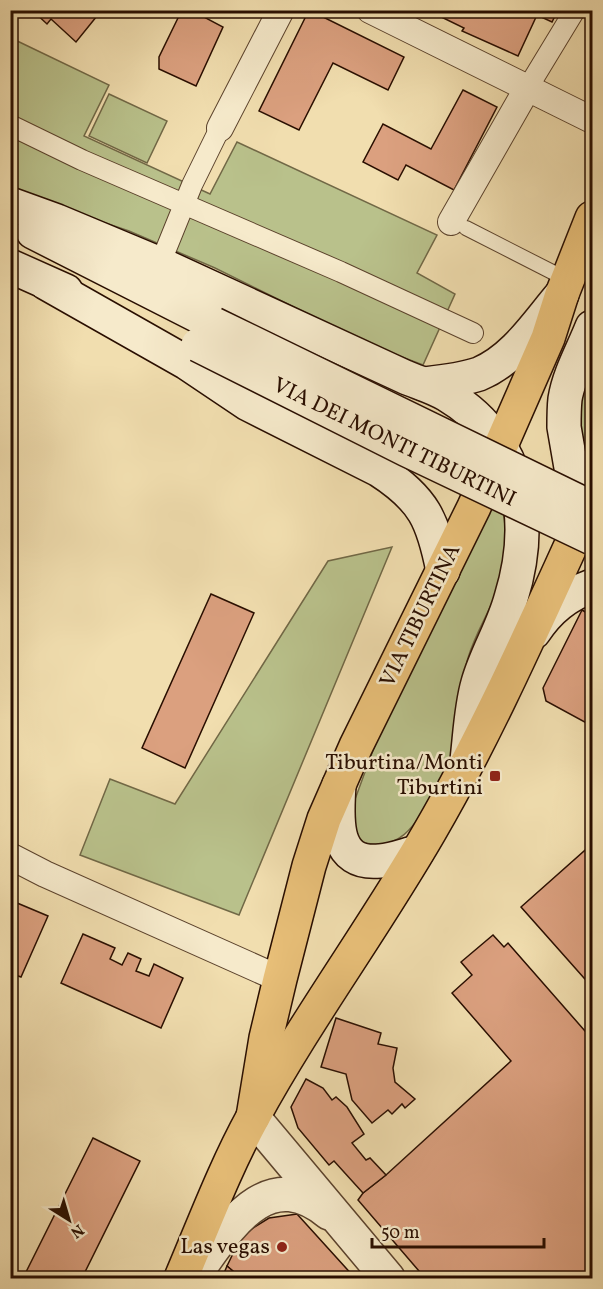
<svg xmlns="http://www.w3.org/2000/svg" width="603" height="1289" font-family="Vollkorn,serif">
	<rect width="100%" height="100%" fill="#f1deaf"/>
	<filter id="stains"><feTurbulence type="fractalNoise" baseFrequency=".00333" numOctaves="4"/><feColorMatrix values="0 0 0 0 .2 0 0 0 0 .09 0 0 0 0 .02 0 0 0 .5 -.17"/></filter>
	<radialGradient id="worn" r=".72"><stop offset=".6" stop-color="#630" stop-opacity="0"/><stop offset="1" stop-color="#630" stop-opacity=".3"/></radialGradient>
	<g fill="#b9c18b" stroke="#716846" stroke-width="1.5">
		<polygon points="11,38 109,85 84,136 210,194 237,142 437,235 417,273 455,294 423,365 373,346 215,268 129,231 11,191"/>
		<polygon points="109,94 167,121 147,163 89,136"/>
		<polygon points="592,355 592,455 587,467 579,435 579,405"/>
		<path d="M500 492C507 524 508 559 497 591 489 613 475 634 468 658 460 683 466 713 459 739 454 757 445 772 436 788 418 820 402 856 359 841L350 813 380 731 424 636Z"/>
		<polygon points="392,547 239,915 80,855 110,779 175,804 328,561"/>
	</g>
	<g fill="#dba07f" stroke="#290e00" stroke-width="1.5">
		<polygon points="32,10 100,10 101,11 76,42 51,19 47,24"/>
		<polygon points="189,10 202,10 200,15 223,27 196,86 159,69 159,57 178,18"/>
		<polygon points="309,10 404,57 388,90 333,63 299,130 259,111"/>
		<polygon points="427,10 508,10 517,15 520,10 558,10 552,22 537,15 518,56 462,31 464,28"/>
		<polygon points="463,90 497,107 454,190 406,165 398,180 363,162 383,124 431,149"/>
		<polygon points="211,594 254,613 185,768 142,748"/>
		<polygon points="582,610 592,616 592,726 546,701 543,688"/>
		<polygon points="592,844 592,987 521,907"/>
		<polygon points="10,900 48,916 21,977 10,973"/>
		<polygon points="83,934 115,948 110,959 122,965 128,953 141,959 136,971 149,976 154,964 183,978 161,1028 61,983"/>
		<polygon points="493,935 504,947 508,943 592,1039 592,1278 425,1278 358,1200 363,1193 386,1175 511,1061 452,993 472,975 461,962"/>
		<polygon points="336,1018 381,1033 378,1044 397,1048 393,1068 395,1082 415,1099 405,1108 402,1104 392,1114 388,1110 372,1123 352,1100 346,1074 321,1067"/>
		<polygon points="306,1079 323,1088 332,1100 336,1097 347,1107 364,1134 352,1143 366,1160 370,1158 386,1175 363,1193 334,1161 329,1165 298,1128 291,1107"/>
		<polygon points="93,1138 140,1161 82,1278 23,1278"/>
		<polygon points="297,1214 355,1278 241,1278 227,1266 242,1235 269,1218"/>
		<polygon points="227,1266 241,1278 222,1278"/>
	</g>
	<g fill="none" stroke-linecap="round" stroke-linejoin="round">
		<g stroke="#5b422c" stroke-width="16">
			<polyline id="service" points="466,228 568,280"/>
		</g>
		<g stroke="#5b422c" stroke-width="22">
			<g id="pedestrian">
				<polyline points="527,89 575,10"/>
				<polyline points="10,125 82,160 341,272 473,333"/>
				<polyline points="160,264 192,185 220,128"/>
			</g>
		</g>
		<g stroke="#5b422c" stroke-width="28">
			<g id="minor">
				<polyline points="370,10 592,120"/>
				<polyline points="220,128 281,10"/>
				<polyline points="451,222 527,89"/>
				<polyline points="10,856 45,874 280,979"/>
			</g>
		</g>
		<g stroke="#5b422c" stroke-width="36">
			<g id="tertiary">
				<polyline points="253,1117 388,1278"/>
				<path d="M192 1278C226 1233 264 1160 329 1213"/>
			</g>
		</g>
		<g stroke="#290e00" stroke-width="36">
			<g id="secondary">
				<path d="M10 204 57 221 160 264 405 377C419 383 434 387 447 395 522 440 535 520 511 598 503 628 486 654 478 683 471 707 470 735 467 760"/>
				<polyline points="33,232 214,324"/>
				<polyline points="10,266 66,291"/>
				<path d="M46 283 187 363 248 404 379 470C424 499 433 520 443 571"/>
				<path d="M424 384C442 382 461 380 479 374 515 359 537 323 562 294"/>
				<path d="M584 524 578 508 564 427C564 418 564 408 565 399 569 374 583 350 592 327"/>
				<path d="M534 632C549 609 567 595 592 586"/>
				<path d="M339 785C337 817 332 866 380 861 393 860 405 855 417 852"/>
			</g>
		</g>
		<g stroke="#290e00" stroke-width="36">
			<g id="primary">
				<polyline points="253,1117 266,1038 280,979 309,866 324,819 356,746 474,507 548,338 562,294 592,218"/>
				<path d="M181 1278C204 1224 225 1168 253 1117 307 1018 374 928 430 831 491 726 539 614 590 504"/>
			</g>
		</g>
		<use href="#service" stroke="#f6eacb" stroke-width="14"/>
		<use href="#pedestrian" stroke="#f6eacb" stroke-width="20"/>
		<use href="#minor" stroke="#f6eacb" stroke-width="26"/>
		<use href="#tertiary" stroke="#f6eacb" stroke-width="33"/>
		<use href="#secondary" stroke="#f6eacb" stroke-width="33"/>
		<use href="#primary" stroke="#e8bf78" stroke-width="33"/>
		<g stroke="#290e00" stroke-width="36" stroke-linecap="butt">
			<g id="secondary-bridge">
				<polyline points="214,324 592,508"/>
				<polyline points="198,345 407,450 592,538"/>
			</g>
		</g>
		<use href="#secondary-bridge" stroke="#f6eacb" stroke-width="33"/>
	</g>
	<g fill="#8f2418" stroke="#f6eacb" stroke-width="2">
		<rect x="489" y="770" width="12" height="12" rx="3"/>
		<circle cx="282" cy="1247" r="6"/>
	</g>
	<g text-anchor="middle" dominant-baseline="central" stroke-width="5" stroke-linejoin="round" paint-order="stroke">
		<g font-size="22" fill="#290e00" stroke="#f6eacb">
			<text transform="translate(394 443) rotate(26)">VIA DEI MONTI TIBURTINI</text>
			<text transform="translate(421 616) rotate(-64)">VIA TIBURTINA</text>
		</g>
		<g font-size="22" fill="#290e00" stroke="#f6eacb" text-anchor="end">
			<text x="483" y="763">Tiburtina/Monti<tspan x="483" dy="25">Tiburtini</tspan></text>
			<text x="270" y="1247">Las vegas</text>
		</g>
	</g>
	<rect width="603" height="1289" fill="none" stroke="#f1deaf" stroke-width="36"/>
	<rect x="12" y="12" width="579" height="1265" fill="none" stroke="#290e00" stroke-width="3"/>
	<rect x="18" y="18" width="567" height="1253" fill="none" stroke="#290e00" stroke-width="1.5"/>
	<g transform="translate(69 1220) rotate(143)" stroke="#f6eacb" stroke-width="4.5" paint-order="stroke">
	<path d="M0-4.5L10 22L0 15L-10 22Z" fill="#290e00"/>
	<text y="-9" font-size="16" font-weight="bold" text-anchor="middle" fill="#290e00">N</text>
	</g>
	<path d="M372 1238v9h172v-9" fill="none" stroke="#290e00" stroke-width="3"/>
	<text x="381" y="1238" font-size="18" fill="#290e00" stroke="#f6eacb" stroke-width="4.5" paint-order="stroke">50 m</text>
	<rect width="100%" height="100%" filter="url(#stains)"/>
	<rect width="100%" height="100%" fill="url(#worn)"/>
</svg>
